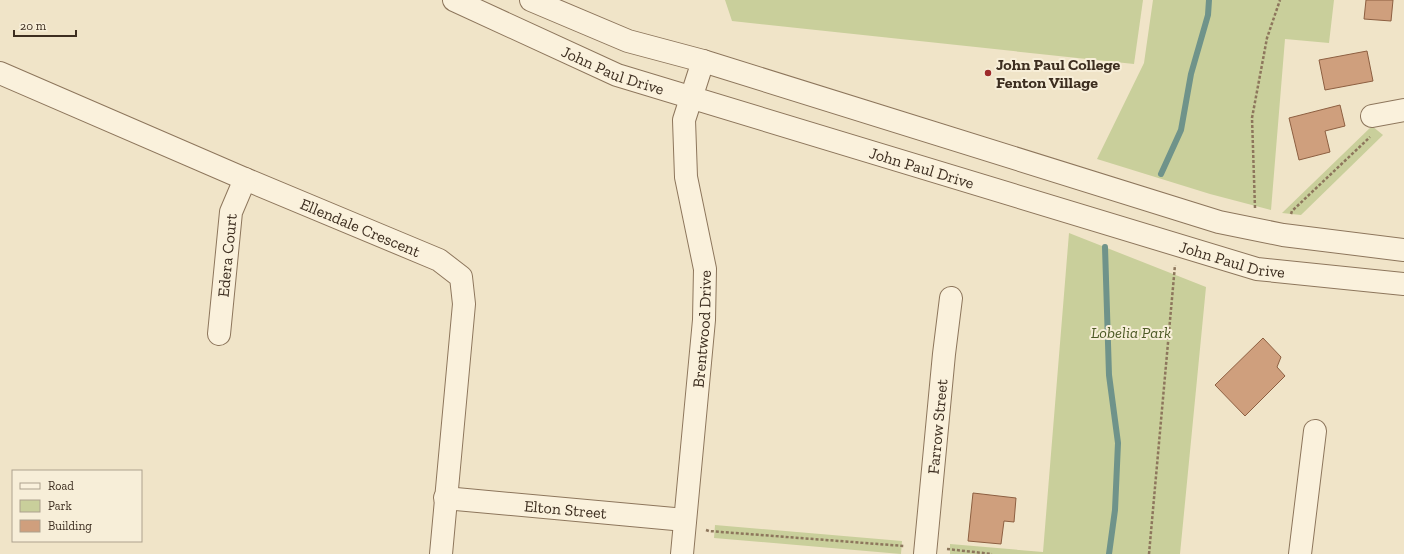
<svg xmlns="http://www.w3.org/2000/svg" width="1404" height="554" font-family="'Zilla Slab',serif">
	<rect width="100%" height="100%" fill="#f0e4c8"/>
	<g fill="#c9cf9b">
		<polygon points="725,0 1143,0 1134,64 732,21"/>
		<polygon points="1153,0 1334,0 1329,43 1285,39 1271,210 1210,194 1097,159 1144,63"/>
		<polygon points="1372,126 1383,135 1301,215 1282,213"/>
		<polygon points="1069,233 1206,287 1180,554 950,554 950,544 1043,552"/>
		<polygon points="715,525 902,541 901,554 714,538"/>
	</g>
	<g fill="none" stroke-linecap="round" stroke-linejoin="round">
		<g stroke="#6f938a" stroke-width="6">
			<polyline points="1161,174 1181,130 1191,74 1208,15 1209,0"/>
			<polyline points="1105,247 1109,375 1118,443 1115,510 1109,554"/>
		</g>
	</g>
	<g fill="#cf9f7d" stroke="#8d5f41">
		<polygon points="1366,0 1393,0 1391,21 1364,19"/>
		<polygon points="1367,51 1373,81 1325,90 1319,60"/>
		<polygon points="1340,105 1345,126 1325,131 1330,152 1299,160 1289,118"/>
		<polygon points="1263,338 1281,357 1277,367 1285,376 1245,416 1215,385"/>
		<polygon points="973,493 1016,498 1014,522 1004,521 1001,544 968,541"/>
	</g>
	<g fill="none" stroke-linecap="round" stroke-linejoin="round">
		<g stroke="#8d765c" stroke-width="24">
			<g id="minor">
				<path id="s1" d="M454 0 617 75 1257 269 1404 284"/>
				<polyline points="531,0 628,41 703,61 1219,222 1283,235 1404,250"/>
				<path id="s2" d="M0 73 245 179 439 260 461 277 464 304 441 554"/>
				<polyline points="1372,116 1404,110"/>
				<path id="s3" d="M219 334 231 212 245 179"/>
				<path id="s4" d="M445 498 685 520"/>
				<path id="s5" d="M682 554 704 320 705 269 686 177 684 120 703 61"/>
				<path id="s6" d="M925 554 944 354 951 298"/>
				<polyline points="1300,554 1315,431"/>
			</g>
		</g>
		<g stroke="#8d765c" stroke-width="2.5" stroke-dasharray="3 2" stroke-linecap="butt">
			<polyline points="1255,208 1252,118 1267,38 1280,0"/>
			<polyline points="1291,214 1292,211 1370,137"/>
			<polyline points="706,530 709,531 904,546"/>
			<polyline points="947,549 992,554"/>
			<polyline points="1149,554 1175,265"/>
		</g>
		<use href="#minor" stroke="#faf1dc" stroke-width="22"/>
	</g>
	<circle fill="#9e2a2b" stroke="#f7eed8" stroke-width="1.5" cx="988" cy="73" r="4"/>
	<g text-anchor="middle" dominant-baseline="central" stroke-width="4" stroke-linejoin="round" paint-order="stroke">
		<g font-size="16" font-weight="bold" fill="#3d2e20" stroke="#f7eed8" text-anchor="start">
			<text x="996" y="64">John Paul College<tspan x="996" dy="18">Fenton Village</tspan></text>
		</g>
		<g font-size="16" fill="#3d2e20" stroke="#f7eed8">
			<text stroke="none"><textPath href="#s1" startOffset="174">John Paul Drive</textPath></text>
			<text stroke="none"><textPath href="#s1" startOffset="498">John Paul Drive</textPath></text>
			<text stroke="none"><textPath href="#s2" startOffset="392">Ellendale Crescent</textPath></text>
			<text stroke="none"><textPath href="#s3" startOffset="79">Edera Court</textPath></text>
			<text stroke="none"><textPath href="#s1" startOffset="822">John Paul Drive</textPath></text>
			<text stroke="none"><textPath href="#s5" startOffset="226">Brentwood Drive</textPath></text>
			<text stroke="none"><textPath href="#s6" startOffset="128">Farrow Street</textPath></text>
			<text stroke="none"><textPath href="#s4" startOffset="121">Elton Street</textPath></text>
		</g>
		<g font-size="16" font-style="italic" fill="#4d5a26" stroke="#f7eed8">
			<text x="1131" y="332">Lobelia Park</text>
		</g>
	</g>
	<rect x="12" y="470" width="130" height="72" fill="#f7eed8" stroke="#ada18e"/>
	<rect x="20" y="483" width="20" height="6" fill="#faf1dc" stroke="#ada18e"/>
	<text x="48" y="490" font-size="12" fill="#3d2e20">Road</text>
	<rect x="20" y="500" width="20" height="12" fill="#c9cf9b" stroke="#ada18e"/>
	<text x="48" y="510" font-size="12" fill="#3d2e20">Park</text>
	<rect x="20" y="520" width="20" height="12" fill="#cf9f7d" stroke="#ada18e"/>
	<text x="48" y="530" font-size="12" fill="#3d2e20">Building</text>
	<path d="M14 30v6h62v-6" fill="none" stroke="#3d2e20" stroke-width="2"/>
	<text x="20" y="30" font-size="12" fill="#3d2e20" stroke="#f7eed8" stroke-width="3" paint-order="stroke">20 m</text>
</svg>
